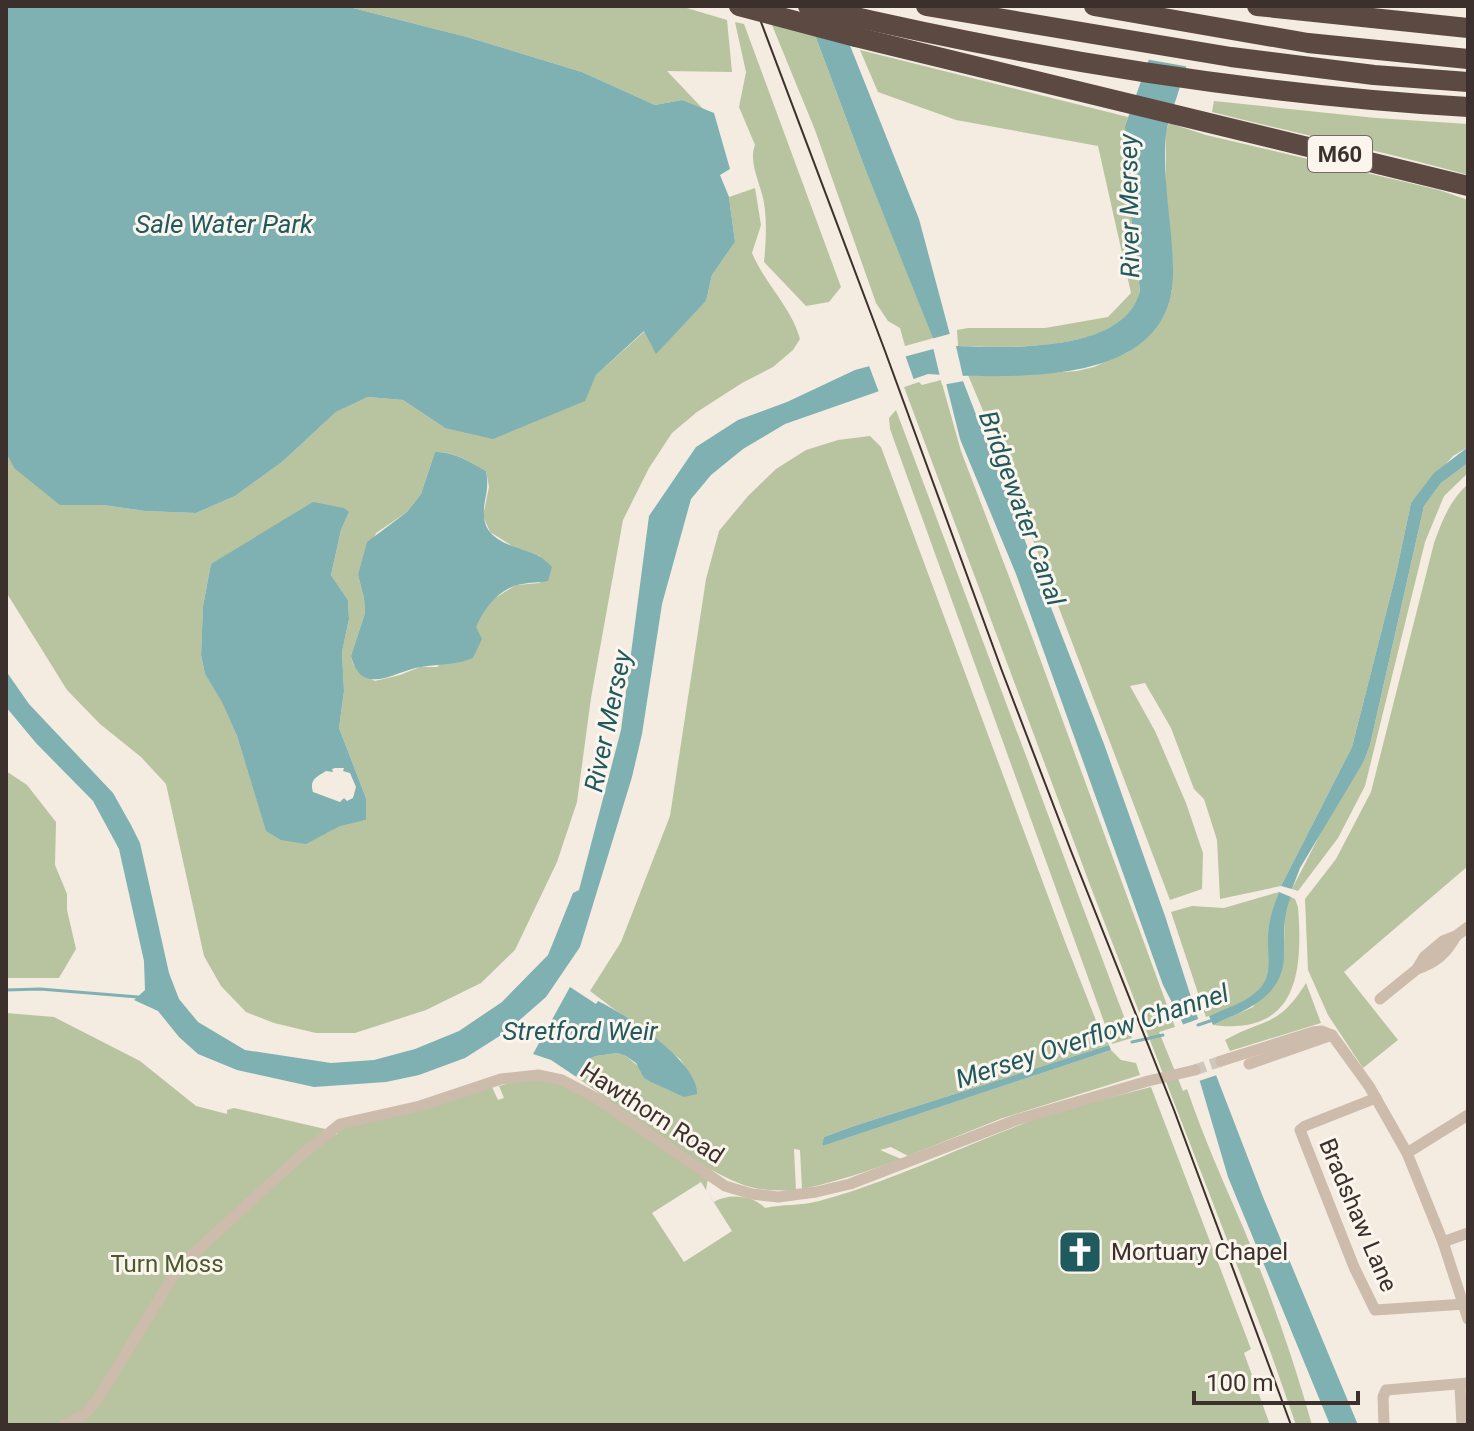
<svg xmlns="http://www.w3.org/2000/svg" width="1474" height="1431" font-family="Roboto,sans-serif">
	<rect width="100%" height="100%" fill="#f4ebe1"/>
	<g fill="#b8c4a0" fill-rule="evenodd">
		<polygon points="345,6 680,6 727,20 732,72 667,71 704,110 682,100 655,105 582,72 467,37"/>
		<path d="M735 22 744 24 841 287 829 302 806 306 764 262C766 242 767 222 764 203 761 184 748 163 755 145L739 107 746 72Z"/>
		<polygon points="772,25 815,35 864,166 934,338 905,346 900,328 888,321 876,303 815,130"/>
		<path d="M860 50 1128 117 1125 126 1127 184 1140 292C1124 354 1008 347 958 346L957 330 968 328H1045L1108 317 1131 293 1098 146 956 120 878 92Z"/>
		<path d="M1214 101 1376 118 1468 124V175C1383 151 1297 134 1212 112Z"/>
		<polygon points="1169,123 1206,135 1439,190 1468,200 1468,447 1453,456 1411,503 1396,574 1352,747 1281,886 1220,899 1217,840 1204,799 1194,789 1171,728 1145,683 1130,686 1155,731 1186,803 1203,853 1202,889 1170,900 992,432 968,375 1003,376 1077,371 1094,367 1128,352 1168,305 1172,290 1173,267 1166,188 1166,131"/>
		<path d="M755 188 761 225 752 253C765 284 792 308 800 339L793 350 773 367 742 383 697 412 672 433 649 468 623 520 591 698 577 802 557 862 515 950 481 983 426 1010 355 1033H316L274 1023 246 1012 221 986 204 956 166 784 141 757 100 724 67 690 6 592V453L14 468 103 505 145 511 196 513 235 496 282 462 336 412 368 397 403 400 445 428 584 401 596 375 645 331 656 353 706 301 712 275 735 242 729 197ZM435 452C453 451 471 462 486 471L489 487 483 516 490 532 517 549 540 556V583L516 585 495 598 484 608 475 627 437 667H420L400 675 375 681 361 674 353 664 351 656 365 613 364 598 358 575 376 533 407 512 421 494ZM349 512 341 530 331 575 348 600 349 619 342 652 344 691 339 728 366 798V820L340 825 327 833 266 830 237 736 222 701 205 674 201 655 203 606 211 564Z"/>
		<path d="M941 380 961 451 1031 634 1175 1027 1159 1032 1183 1091 1187 1089C1203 1136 1223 1181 1243 1227 1270 1292 1293 1357 1312 1425H1296L1269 1348 1090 885 904 387 919 382 922 385Z"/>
		<polygon points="896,410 1132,1038 1112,1044 890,429 889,418"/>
		<path d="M870 436 881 447 1064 939 1097 1023 1109 1045 854 1126 824 1137 822 1144 823 1146 1111 1050 1121 1060 1136 1063 1140 1075 1000 1119 908 1156 891 1147 880 1150 901 1159C868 1171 836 1182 802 1189L800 1150 794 1149 796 1191C778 1191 759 1191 741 1184 688 1163 623 1110 575 1076L584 1077 586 1060 596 1056 617 1053 626 1056 639 1067 644 1078 671 1091 695 1083 680 1059 590 991 621 942 670 816 706 579 719 531 748 496 776 469 806 450 838 440Z"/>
		<polygon points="1468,463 1468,473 1444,496 1425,542 1365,786 1338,838 1298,891 1292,889 1331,813 1364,761 1370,745 1424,506 1441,483"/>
		<path d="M1468 484V866L1344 972 1398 1040 1363 1068 1328 1015 1308 970 1305 899 1336 859 1371 792 1434 543C1442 521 1450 500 1468 484Z"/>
		<polygon points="6,771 27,785 56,822 55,865 67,894 67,910 76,949 59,978 6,978"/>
		<path d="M1279 892C1273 908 1268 923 1268 941 1269 951 1271 962 1270 972 1265 998 1227 1009 1206 1017L1171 912 1192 906 1224 908Z"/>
		<path d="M1291 897 1295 899 1298 907C1303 971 1298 1036 1213 1025L1253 1007 1284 955 1285 910Z"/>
		<path d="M1306 983 1321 1023 1230 1051 1225 1040C1266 1017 1278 1028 1306 983Z"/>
		<path d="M6 1013 54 1017 140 1061 196 1106 227 1114V1110L234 1108 325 1129 324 1133 336 1135 343 1126 492 1087 498 1100 504 1098 499 1086C510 1083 524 1078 535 1078 577 1080 670 1153 708 1178L706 1190 714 1202C728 1193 753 1195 765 1208 783 1204 801 1206 819 1201 886 1183 950 1152 1015 1127 1058 1109 1105 1099 1151 1087L1251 1349 1244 1353 1270 1425H6ZM701 1182 732 1231 684 1262 652 1213Z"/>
	</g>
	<g fill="#7fb0b2" fill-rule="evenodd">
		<polygon points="6,6 345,6 467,37 582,72 655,105 682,100 714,113 730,169 720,175 729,197 735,242 712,275 706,301 656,354 644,331 596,375 585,401 493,439 445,428 403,400 368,397 336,412 282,462 235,496 196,513 145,511 103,505 60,505 14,468 6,453"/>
		<path d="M1168 6H1205C1196 35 1187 64 1178 93 1174 106 1168 120 1166 134 1162 179 1172 223 1173 267 1177 364 1076 375 1003 376 989 377 974 375 961 376L1104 744 1165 916 1216 1075 1263 1197 1358 1425H1330L1228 1177 1183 1024 1163 985 1016 574 960 439 944 375 928 374 785 424 743 449 711 475 691 499 662 604 642 734 632 777 580 947 546 997 506 1032 465 1058 419 1075 386 1082 314 1087 237 1070 198 1054 179 1037 158 1011 134 1000 145 990 144 961 119 849 93 801 36 743 6 707V671L29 704 113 793 131 825 140 843 169 973 179 999 198 1022 245 1050 331 1063 374 1060 415 1049 459 1031 502 1002 548 955 573 893 579 890 621 730 649 516 696 447 738 420 787 402 855 370 937 348 864 166 815 35 849 43 919 219 953 346C1004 347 1124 355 1140 291L1127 184 1125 126Z"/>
		<polygon points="1468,447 1468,463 1441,483 1424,506 1370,745 1364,761 1300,868 1292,889 1281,886 1352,747 1396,574 1411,503 1434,473"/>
		<path d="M435 452C452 451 471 462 486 471 490 493 483 498 484 515 484 542 518 547 537 555 543 558 548 563 552 567L548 581C539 583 531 582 522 584 499 588 485 607 476 627L482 639 473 658C456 665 439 664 421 667 396 670 362 699 351 656L365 613 364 598 358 575 367 542 407 512 421 494Z"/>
		<path d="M313 502 344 508 349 512 341 530 331 575 348 600 349 619 342 652 344 691 339 728 366 798V820L340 826 306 844 281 840 266 831 237 736 222 702 205 674 201 655 203 606 211 564ZM335 768H344L343 771 350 773 356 787 353 798 347 801 344 798 340 802 313 792C309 779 317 777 326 771L333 772 332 769Z"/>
		<path d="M1279 892 1291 897C1282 917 1285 933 1284 954 1284 997 1247 1009 1213 1025L1209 1016C1224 1009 1242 1004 1255 993 1275 977 1267 957 1268 935 1269 919 1273 907 1279 892Z"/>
		<path d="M570 987 596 1004 598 1001C625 1014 699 1062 697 1094L684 1097 651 1082 644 1078 636 1063 626 1056 617 1053 596 1056 586 1060 584 1077 575 1076 551 1060 533 1054Z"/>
		<polygon points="1109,1045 1111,1050 823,1146 822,1144 824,1137 854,1126"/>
	</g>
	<g fill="#f4ebe1">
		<polygon points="1164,6 1209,6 1190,67 1145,59"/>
		<polygon points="953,333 964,381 942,385 931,339"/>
		<polygon points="904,352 915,383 880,395 868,363"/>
		<polygon points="1201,1018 1220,1074 1199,1081 1179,1026"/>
	</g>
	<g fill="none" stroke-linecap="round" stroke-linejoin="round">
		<g stroke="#7fb0b2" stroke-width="3">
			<polyline points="6,990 40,989 138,997"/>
			<polyline points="1198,1025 1213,1020"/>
			<polyline points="1132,1042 1163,1035"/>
		</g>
		<polyline stroke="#cfc6bd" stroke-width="11" stroke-dasharray="11 5.5" stroke-linecap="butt" points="1195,1070 1221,1061"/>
		<g stroke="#cdbbac" stroke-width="11">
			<path d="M1417 969C1436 963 1447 953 1456 936"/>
			<polyline points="1380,999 1417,969 1424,957 1443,941 1456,936 1468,927"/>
			<polyline points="1221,1061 1313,1032 1322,1031 1332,1035 1369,1086 1407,1153 1443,1242 1468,1319"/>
			<polyline points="1249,1064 1332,1035"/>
			<polyline points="1376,1098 1305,1126 1300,1130 1354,1267 1375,1310 1465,1304"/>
			<polyline points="1407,1153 1468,1115"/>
			<polyline points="1443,1242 1468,1233"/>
			<polyline points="1460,1386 1462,1425"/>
			<polyline points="64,1425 84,1415 97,1400 179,1267 298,1158 340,1124 420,1106 501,1079 538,1075 562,1080 598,1099 725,1186 752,1194 778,1197 816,1192 850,1184 1016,1120 1148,1081 1195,1070"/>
			<polyline points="1384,1425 1383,1397 1386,1390 1468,1383"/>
		</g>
		<g stroke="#5c4a42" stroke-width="20">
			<path d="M808 6C1027 58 1243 94 1468 107"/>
			<polyline points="926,6 1231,57 1374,75 1468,82"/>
			<polyline points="1094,6 1308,43 1468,59"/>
			<polyline points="1257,6 1468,28"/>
			<polyline points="856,37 1468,186"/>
		</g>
		<polyline stroke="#3b302b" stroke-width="2" points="755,6 885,351 1002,671 1071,851 1174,1110 1291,1425"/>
		<polyline stroke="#5c4a42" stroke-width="20" points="739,6 856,37"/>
	</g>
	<defs>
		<g id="church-square" transform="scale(2.3)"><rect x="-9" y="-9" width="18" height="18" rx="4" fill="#1f5a5e" stroke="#fbf5ee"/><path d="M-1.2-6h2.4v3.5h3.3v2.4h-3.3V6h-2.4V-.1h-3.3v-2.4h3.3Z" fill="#fff"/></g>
	</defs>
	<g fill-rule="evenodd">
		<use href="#church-square" x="1080" y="1252"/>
	</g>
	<g text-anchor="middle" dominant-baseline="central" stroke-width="6" stroke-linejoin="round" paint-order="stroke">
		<rect fill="#fbf5ee" stroke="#756b66" stroke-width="2" x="1308" y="136" width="64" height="36" rx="6"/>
		<g font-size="22" font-weight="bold" fill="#3b302b">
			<text x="1340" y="154">M60</text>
		</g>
		<g font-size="24" fill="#3b302b" stroke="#fbf5ee">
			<text transform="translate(652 1113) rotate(33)">Hawthorn Road</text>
			<text transform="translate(1358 1215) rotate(67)">Bradshaw Lane</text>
		</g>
		<g font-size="24" fill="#3b302b" stroke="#fbf5ee" text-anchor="start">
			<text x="1111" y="1252">Mortuary Chapel</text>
		</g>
		<g font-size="24" fill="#4a5a2e" stroke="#fbf5ee">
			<text x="167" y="1264">Turn Moss</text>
		</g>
		<g font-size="26" font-style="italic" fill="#1f5a5e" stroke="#fbf5ee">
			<text transform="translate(1129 206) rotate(-91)">River Mersey</text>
			<text x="224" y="224">Sale Water Park</text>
			<text transform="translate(1022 508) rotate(70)">Bridgewater Canal</text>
			<text transform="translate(608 721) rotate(-78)">River Mersey</text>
			<text x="580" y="1031">Stretford Weir</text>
			<text transform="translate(1092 1036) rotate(-18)">Mersey Overflow Channel</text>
		</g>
	</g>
	<rect width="1474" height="1431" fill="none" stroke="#3b302b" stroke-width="16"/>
	<path d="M1194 1391v12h164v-12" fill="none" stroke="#3b302b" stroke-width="4"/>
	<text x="1206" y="1391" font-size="24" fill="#3b302b" stroke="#fbf5ee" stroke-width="6" paint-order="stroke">100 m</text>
</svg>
